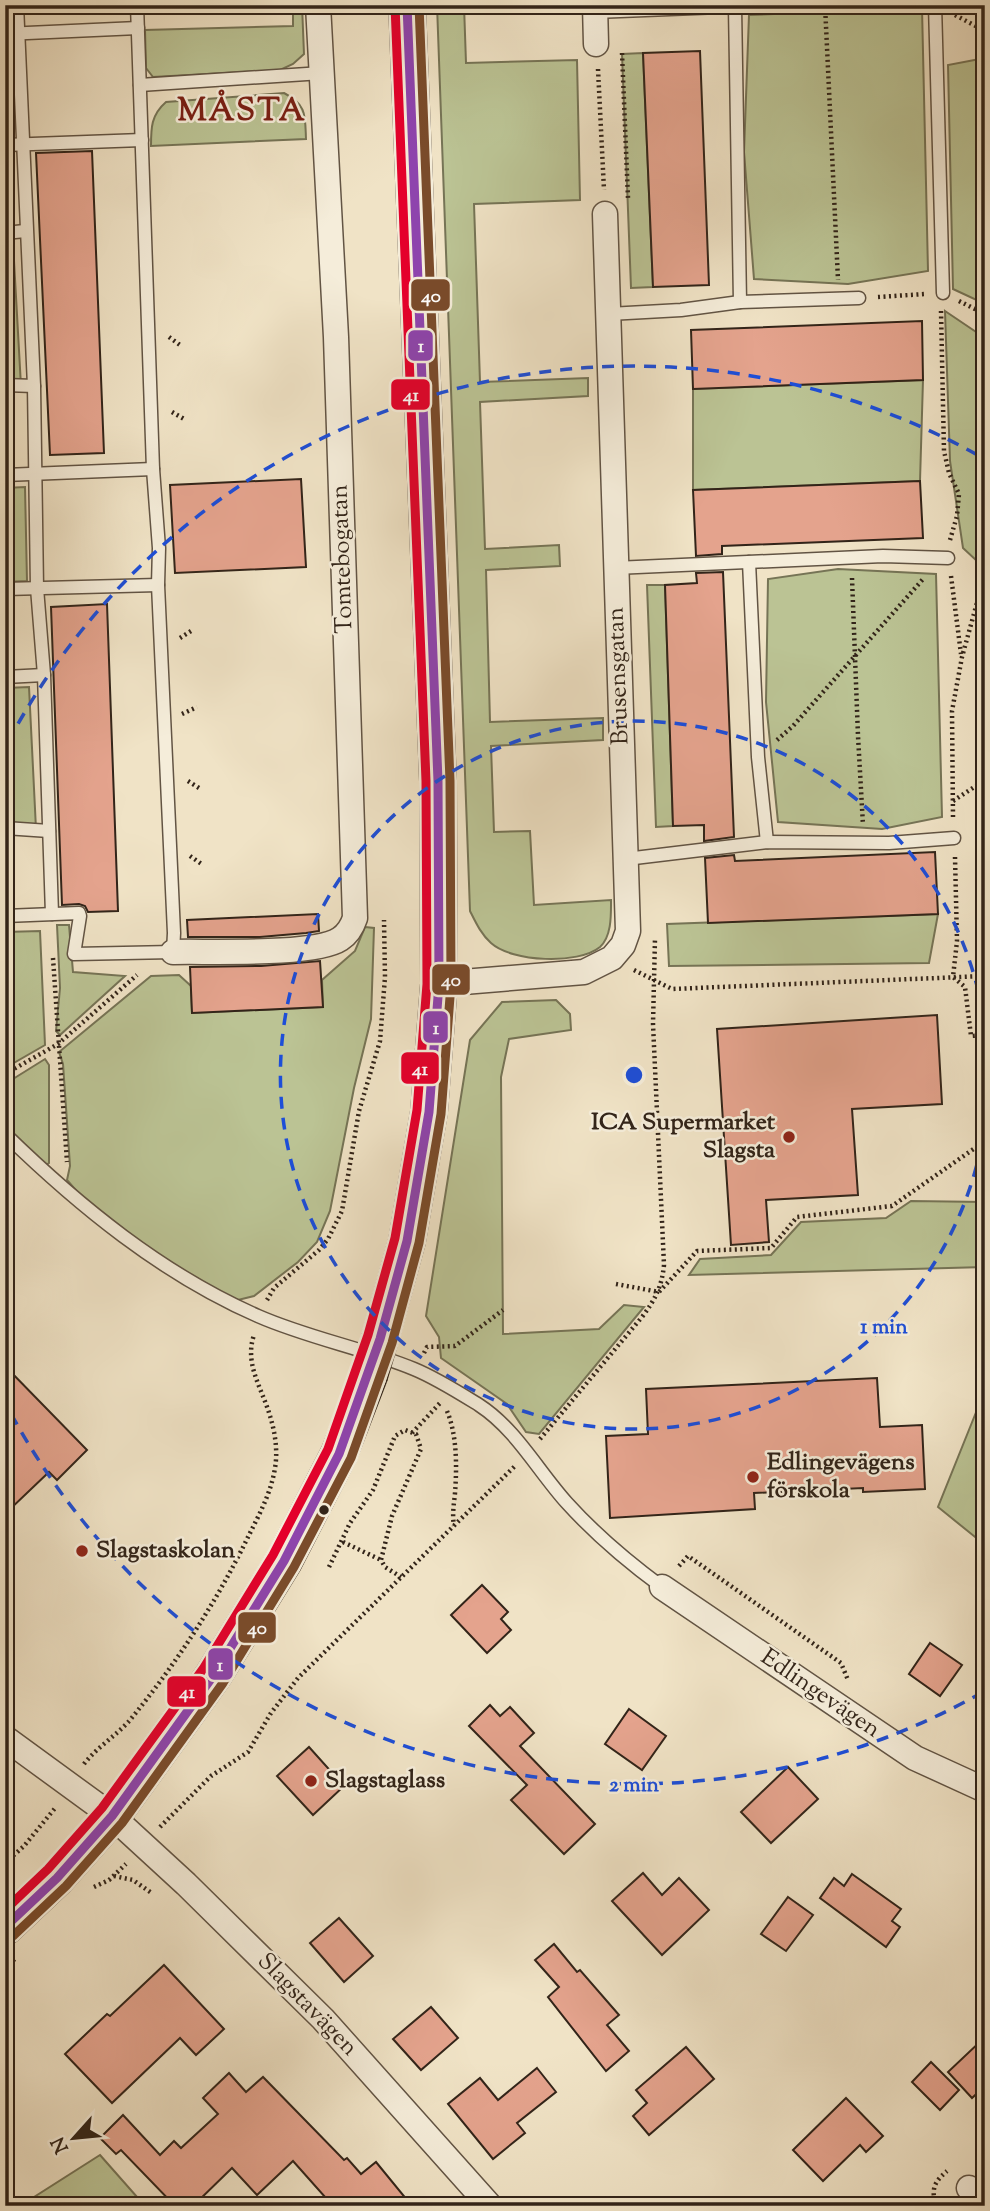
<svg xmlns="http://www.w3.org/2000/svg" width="990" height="2211" font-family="'Sorts Mill Goudy',serif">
	<rect width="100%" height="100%" fill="#f0e3c6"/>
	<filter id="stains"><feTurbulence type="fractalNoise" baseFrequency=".00286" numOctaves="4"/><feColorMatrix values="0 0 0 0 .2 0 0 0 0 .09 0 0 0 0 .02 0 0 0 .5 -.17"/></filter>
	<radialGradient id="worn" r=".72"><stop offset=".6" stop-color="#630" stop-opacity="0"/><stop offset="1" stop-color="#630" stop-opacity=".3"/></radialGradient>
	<g fill="#bbc394" stroke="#767456" stroke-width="2">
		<polygon points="293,5 302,5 304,54 293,64 280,70 153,77 146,68 145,30 293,26"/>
		<path d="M437 5H464L466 63 577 60 580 200 474 204 480 382 588 378V396L480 402 485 549 559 545 560 566 486 570 490 722 603 718V740L491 746 494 832 530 831 534 905 611 900C611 914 612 936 600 947 578 965 512 962 491 943 481 934 476 923 470 911Z"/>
		<polygon points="922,8 928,271 848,284 754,279 744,152 749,15"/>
		<polygon points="643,53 653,287 631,288 622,54"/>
		<polygon points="985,58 985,304 953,289 948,65"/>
		<path d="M284 93C307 105 305 115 306 139L151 146C151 128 151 115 166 102Z"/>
		<polygon points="13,243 21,386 5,386 5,244"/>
		<polygon points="945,311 985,338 985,541 978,562 963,548 950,461"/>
		<polygon points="923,380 920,481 693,490 693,389"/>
		<polygon points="25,487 27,581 5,582 5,488"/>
		<polygon points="838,569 936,574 942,817 882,829 778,822 766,702 768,579"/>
		<polygon points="647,585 665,585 673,826 656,827"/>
		<polygon points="29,687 36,829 5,831 5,688"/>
		<polygon points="938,914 929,963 669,966 667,924"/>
		<polygon points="57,925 69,925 73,972 125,976 60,1035 56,1031 60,988"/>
		<polygon points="365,927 374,928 371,1019 354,1088 330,1211 317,1242 298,1262 254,1296 238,1300 216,1291 153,1252 80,1195 67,1180 70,1166 63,1064 59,1052 151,976 179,975 191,986 192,1013 323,1007 322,980 355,951"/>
		<polygon points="40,931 45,1045 5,1068 5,932"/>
		<polygon points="556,1000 570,1014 571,1030 509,1039 501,1077 503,1334 599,1329 624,1305 644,1307 539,1434 526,1432 507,1404 441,1358 439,1337 426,1316 470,1040 502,1002"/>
		<polygon points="45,1059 49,1065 49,1163 42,1168 5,1137 5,1084"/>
		<polygon points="911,1201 985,1202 985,1267 689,1275 700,1259 771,1255 801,1222 886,1218"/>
		<polygon points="985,1390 985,1545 938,1507"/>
		<polygon points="100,2155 145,2206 20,2206"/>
	</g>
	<g fill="#e4a38d" stroke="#322419" stroke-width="2">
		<polygon points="700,51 709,285 653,287 643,53"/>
		<polygon points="92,151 104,453 50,455 36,153"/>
		<polygon points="922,321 923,380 693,389 691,330"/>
		<polygon points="301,479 306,567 175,573 170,485"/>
		<polygon points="920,481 923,538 722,546 722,554 696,556 693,490"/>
		<polygon points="723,572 734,837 704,841 704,825 673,826 665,585 697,583 696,573"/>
		<polygon points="107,604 118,911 88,912 85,906 79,904 62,905 51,607"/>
		<polygon points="935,852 938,914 708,923 705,858 734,855 735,861"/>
		<polygon points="318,914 319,931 306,933 260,937 188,937 187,920"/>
		<polygon points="320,961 323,1007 192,1013 190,967 261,966"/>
		<polygon points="937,1015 942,1104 852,1109 858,1195 766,1200 769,1242 731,1245 717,1029"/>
		<polygon points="5,1366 87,1450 57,1480 49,1472 5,1514"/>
		<polygon points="877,1378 880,1427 922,1425 925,1489 863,1492 863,1488 754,1493 755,1509 610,1518 606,1436 648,1434 646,1389"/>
		<polygon points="482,1585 508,1612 501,1619 511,1630 487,1653 451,1615"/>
		<polygon points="930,1643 962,1665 940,1696 909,1674"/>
		<polygon points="490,1705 500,1716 510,1707 534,1733 520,1746 595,1824 564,1854 511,1800 527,1785 469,1726"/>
		<polygon points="629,1709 666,1736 642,1770 605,1744"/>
		<polygon points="309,1747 344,1786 313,1815 277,1776"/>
		<polygon points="788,1767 818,1799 771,1843 741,1812"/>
		<polygon points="643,1873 662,1895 679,1878 709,1910 662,1955 612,1901"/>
		<polygon points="852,1874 901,1909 892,1921 900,1927 886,1947 820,1898 834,1878 844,1886"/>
		<polygon points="788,1897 813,1915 786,1951 761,1934"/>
		<polygon points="339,1918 373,1956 344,1982 310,1943"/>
		<polygon points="554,1944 577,1972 580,1970 619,2015 607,2025 629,2051 606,2071 548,1997 559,1987 535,1960"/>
		<polygon points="164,1965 224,2029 196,2055 180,2038 112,2103 65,2054 107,2014 110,2016"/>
		<polygon points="431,2007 458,2038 421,2070 393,2039"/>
		<polygon points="985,2037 985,2086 972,2098 948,2072"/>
		<polygon points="686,2047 714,2079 649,2135 633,2116 647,2103 636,2090"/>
		<polygon points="931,2062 959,2090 940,2110 912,2082"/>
		<polygon points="537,2068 556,2092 517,2123 525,2133 493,2159 448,2104 480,2078 498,2100"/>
		<polygon points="229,2073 246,2092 263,2077 344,2160 347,2158 361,2174 376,2162 412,2206 333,2206 293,2161 257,2195 232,2168 193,2206 175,2206 121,2150 116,2154 100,2138 123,2115 160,2155 174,2141 181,2148 218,2114 203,2098"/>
		<polygon points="846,2098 883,2136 866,2152 860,2145 823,2181 793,2150"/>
	</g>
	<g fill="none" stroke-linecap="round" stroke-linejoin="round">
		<g stroke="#625444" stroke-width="15">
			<g id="service">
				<polyline points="17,5 34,386 37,588 44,675 52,914"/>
				<polyline points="935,5 943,293"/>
				<polyline points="735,7 740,302"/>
				<polyline points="595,12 767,5"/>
				<polyline points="5,34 138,28"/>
				<polyline points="140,85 322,73"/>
				<polyline points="5,145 142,140"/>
				<polyline points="5,233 25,231"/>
				<polyline points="609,314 681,310 740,302 859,298"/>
				<polyline points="5,385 34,386"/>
				<polyline points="5,475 153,469"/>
				<polyline points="749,562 758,757 767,842"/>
				<polyline points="615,568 883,556 948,558"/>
				<polyline points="5,589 158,585"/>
				<polyline points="5,677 44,675"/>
				<polyline points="5,828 49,831"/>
				<polyline points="626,859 767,842 889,843 954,838"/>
				<polyline points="5,916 79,913 80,916 74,954 173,952 174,933 158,585 159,548 153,469 137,5"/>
				<path d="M5 1134C79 1206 162 1274 258 1316 308 1338 363 1348 414 1369 436 1378 458 1392 479 1405 516 1429 538 1471 567 1503 596 1535 628 1562 662 1587"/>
			</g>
		</g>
		<g stroke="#625444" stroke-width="27">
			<g id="minor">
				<polyline points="595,5 596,44"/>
				<path d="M173 952C209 951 314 956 340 939 348 934 352 927 355 918L336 337 318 5"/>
				<polyline points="439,984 584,972 612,958 623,945 628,931 605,214"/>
				<polyline points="662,1587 915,1758 985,1790"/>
				<polyline points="5,1738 112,1816 186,1884 323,2019 490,2206"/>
				<polyline points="969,2188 985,2198"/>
			</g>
		</g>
		<g stroke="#322419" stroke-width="38">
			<g id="secondary">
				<polyline points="380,1339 407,1241 429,1112 439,984 438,781 407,5"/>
				<polyline points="5,1927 57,1878 112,1816 213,1676 284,1561 339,1454 369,1376"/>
			</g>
		</g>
		<g stroke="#322419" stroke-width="4.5" stroke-dasharray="2 3.5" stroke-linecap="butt">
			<polyline points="825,5 838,280"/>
			<polyline points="955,15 985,31"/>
			<polyline points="622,53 628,198"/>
			<polyline points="598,69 604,190"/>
			<polyline points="878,297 925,294"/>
			<polyline points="959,301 985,314"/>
			<polyline points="941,311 944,451 949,473 959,494 957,516 950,540"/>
			<polyline points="169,337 180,345"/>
			<polyline points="172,412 184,419"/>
			<polyline points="6,493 10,568"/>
			<polyline points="951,576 961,654"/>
			<polyline points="852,578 858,736 863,825"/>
			<polyline points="180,638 191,631"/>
			<polyline points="182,714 197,707"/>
			<polyline points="777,740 793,726 924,578"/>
			<polyline points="188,781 199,788"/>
			<polyline points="953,801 985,780"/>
			<polyline points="953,817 952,711 962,657 985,574"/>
			<polyline points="190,856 203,865"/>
			<polyline points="955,857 957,941 953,977 965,987 971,1036 985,1035"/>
			<polyline points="53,958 67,1162"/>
			<polyline points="634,970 672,989 985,976"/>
			<polyline points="5,1074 58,1044 137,975"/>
			<polyline points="616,1284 659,1292 697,1251 771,1248 797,1217 892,1206 985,1141"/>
			<polyline points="267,1300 274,1288 319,1250 328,1239 342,1211 359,1111 380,1041 385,977 384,920"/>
			<polyline points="424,1353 427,1347 455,1346 503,1310"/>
			<path d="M447 1411C457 1435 457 1466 455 1493 454 1504 452 1514 454 1526"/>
			<polyline points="412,1433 440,1403"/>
			<path d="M540 1439 642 1317C655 1300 662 1286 664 1265L653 1024 655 938"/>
			<polyline points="343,1542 381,1560"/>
			<polyline points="679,1566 688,1556 841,1663 848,1680"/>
			<polyline points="329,1567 350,1523 373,1490 395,1436 405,1430 416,1434 421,1449 392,1516 381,1560 385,1567 401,1577"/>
			<path d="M84 1764C97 1747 116 1736 130 1720 176 1664 216 1603 248 1537 259 1515 271 1493 275 1468 278 1451 275 1432 270 1416 262 1388 244 1364 254 1335"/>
			<polyline points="160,1827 211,1776 248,1752 271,1713 298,1678 515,1466"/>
			<polyline points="5,1863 24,1846 56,1807"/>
			<polyline points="114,1876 133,1880 153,1894"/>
			<polyline points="94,1887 109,1880 126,1864"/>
			<polyline points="5,1968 17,1957"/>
			<path d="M936 2206C931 2189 934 2182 947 2171"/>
		</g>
		<use href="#service" stroke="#f5edda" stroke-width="12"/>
		<use href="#minor" stroke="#f5edda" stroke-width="24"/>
		<use href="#secondary" stroke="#f5edda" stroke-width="35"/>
		<g stroke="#322419" stroke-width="38" stroke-linecap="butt">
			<polyline id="secondary-bridge" points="369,1376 380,1339"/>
		</g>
		<use href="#secondary-bridge" stroke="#f5edda" stroke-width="35"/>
		<g stroke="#f5edda" stroke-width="14">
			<polyline id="bus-1" points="5,1927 57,1878 112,1816 213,1676 284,1561 339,1454 380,1339 407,1241 429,1112 439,984 438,781 407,5"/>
		</g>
		<g stroke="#f5edda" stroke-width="14">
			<polyline id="bus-2" points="13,1936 66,1886 122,1823 223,1683 294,1567 351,1458 392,1343 419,1243 441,1114 451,984 450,781 419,5"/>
		</g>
		<g stroke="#f5edda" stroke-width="14">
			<polyline id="bus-3" points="5,1910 48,1869 102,1808 203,1669 273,1555 328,1449 368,1335 395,1238 417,1110 427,984 426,781 395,5"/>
		</g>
		<use href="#bus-1" stroke="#8e44ad" stroke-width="9"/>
		<use href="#bus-2" stroke="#7a4b2a" stroke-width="9"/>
		<use href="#bus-3" stroke="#e4002b" stroke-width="9"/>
	</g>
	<g fill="none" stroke="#1d4ed8" stroke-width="3.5" stroke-dasharray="12 9">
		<path d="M985 1124A354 354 0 1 1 985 1026"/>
		<path d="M983 1692A709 709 0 0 1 8 1408M8 742A709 709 0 0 1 983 458"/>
	</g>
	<g fill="#8f2418" stroke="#f5edda" stroke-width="2.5">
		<circle cx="789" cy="1137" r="7"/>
		<circle cx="753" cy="1477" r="7"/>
		<circle cx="82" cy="1551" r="7"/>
		<circle cx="311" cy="1781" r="7"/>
	</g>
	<circle fill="#322419" stroke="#f5edda" stroke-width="2.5" cx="324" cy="1510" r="6"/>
	<g text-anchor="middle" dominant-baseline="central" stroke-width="5" stroke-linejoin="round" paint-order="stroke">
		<g font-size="24" fill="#322419" stroke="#f5edda">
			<text transform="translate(343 559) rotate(-92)">Tomtebogatan</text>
			<text transform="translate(619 676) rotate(-92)">Brusensgatan</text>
			<text transform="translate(820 1694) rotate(34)">Edlingevägen</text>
			<text transform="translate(307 2005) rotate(46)">Slagstavägen</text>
		</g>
		<g font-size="24" font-weight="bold" fill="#322419" stroke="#f5edda" text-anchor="start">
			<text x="775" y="1123" text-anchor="end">ICA Supermarket<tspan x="775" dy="28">Slagsta</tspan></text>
			<text x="767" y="1463">Edlingevägens<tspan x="767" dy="28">förskola</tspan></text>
			<text x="96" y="1551">Slagstaskolan</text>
			<text x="325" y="1781">Slagstaglass</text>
		</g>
		<g font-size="32" font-weight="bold" letter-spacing="2" fill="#7a1f14" stroke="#f5edda">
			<text x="242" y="112">MÅSTA</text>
		</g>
	</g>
	<circle cx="634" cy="1075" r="10" fill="#1d4ed8" stroke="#f5edda" stroke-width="3.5"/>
	<g font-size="21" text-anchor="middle" font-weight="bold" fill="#1d4ed8" stroke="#f5edda" stroke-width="5" stroke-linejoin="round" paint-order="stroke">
		<text x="884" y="1333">1 min</text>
		<text x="634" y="1791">2 min</text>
	</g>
	<g stroke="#f5edda" stroke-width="2.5">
		<rect x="410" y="278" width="41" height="34" rx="7" fill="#7a4b2a"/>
		<rect x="407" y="329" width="27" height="33" rx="7" fill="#8e44ad"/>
		<rect x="390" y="378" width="41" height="33" rx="7" fill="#e4002b"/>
		<rect x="431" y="963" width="40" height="33" rx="7" fill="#7a4b2a"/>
		<rect x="422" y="1010" width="27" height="34" rx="7" fill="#8e44ad"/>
		<rect x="400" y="1051" width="40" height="34" rx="7" fill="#e4002b"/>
		<rect x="237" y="1611" width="40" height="33" rx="7" fill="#7a4b2a"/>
		<rect x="207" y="1647" width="27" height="34" rx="7" fill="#8e44ad"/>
		<rect x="166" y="1675" width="41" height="33" rx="7" fill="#e4002b"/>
	</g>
	<g font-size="19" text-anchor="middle" font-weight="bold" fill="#fff">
		<text x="431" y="302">40</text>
		<text x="421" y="352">1</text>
		<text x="411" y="401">41</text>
		<text x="451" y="986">40</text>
		<text x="436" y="1034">1</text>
		<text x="420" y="1075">41</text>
		<text x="257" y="1634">40</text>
		<text x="220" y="1671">1</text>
		<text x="187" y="1698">41</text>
	</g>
	<rect width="990" height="2211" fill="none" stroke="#f0e3c6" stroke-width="28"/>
	<rect x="7" y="7" width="976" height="2197" fill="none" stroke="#322419" stroke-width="3.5"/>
	<rect x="14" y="14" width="962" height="2183" fill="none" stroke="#322419" stroke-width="2"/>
	<g transform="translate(74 2138) rotate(243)" stroke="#f5edda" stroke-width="5" paint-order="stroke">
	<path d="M0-5L12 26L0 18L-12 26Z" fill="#322419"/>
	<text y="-10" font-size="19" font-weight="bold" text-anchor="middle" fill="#322419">N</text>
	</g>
	<rect width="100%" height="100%" filter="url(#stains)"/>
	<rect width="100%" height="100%" fill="url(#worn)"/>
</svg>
